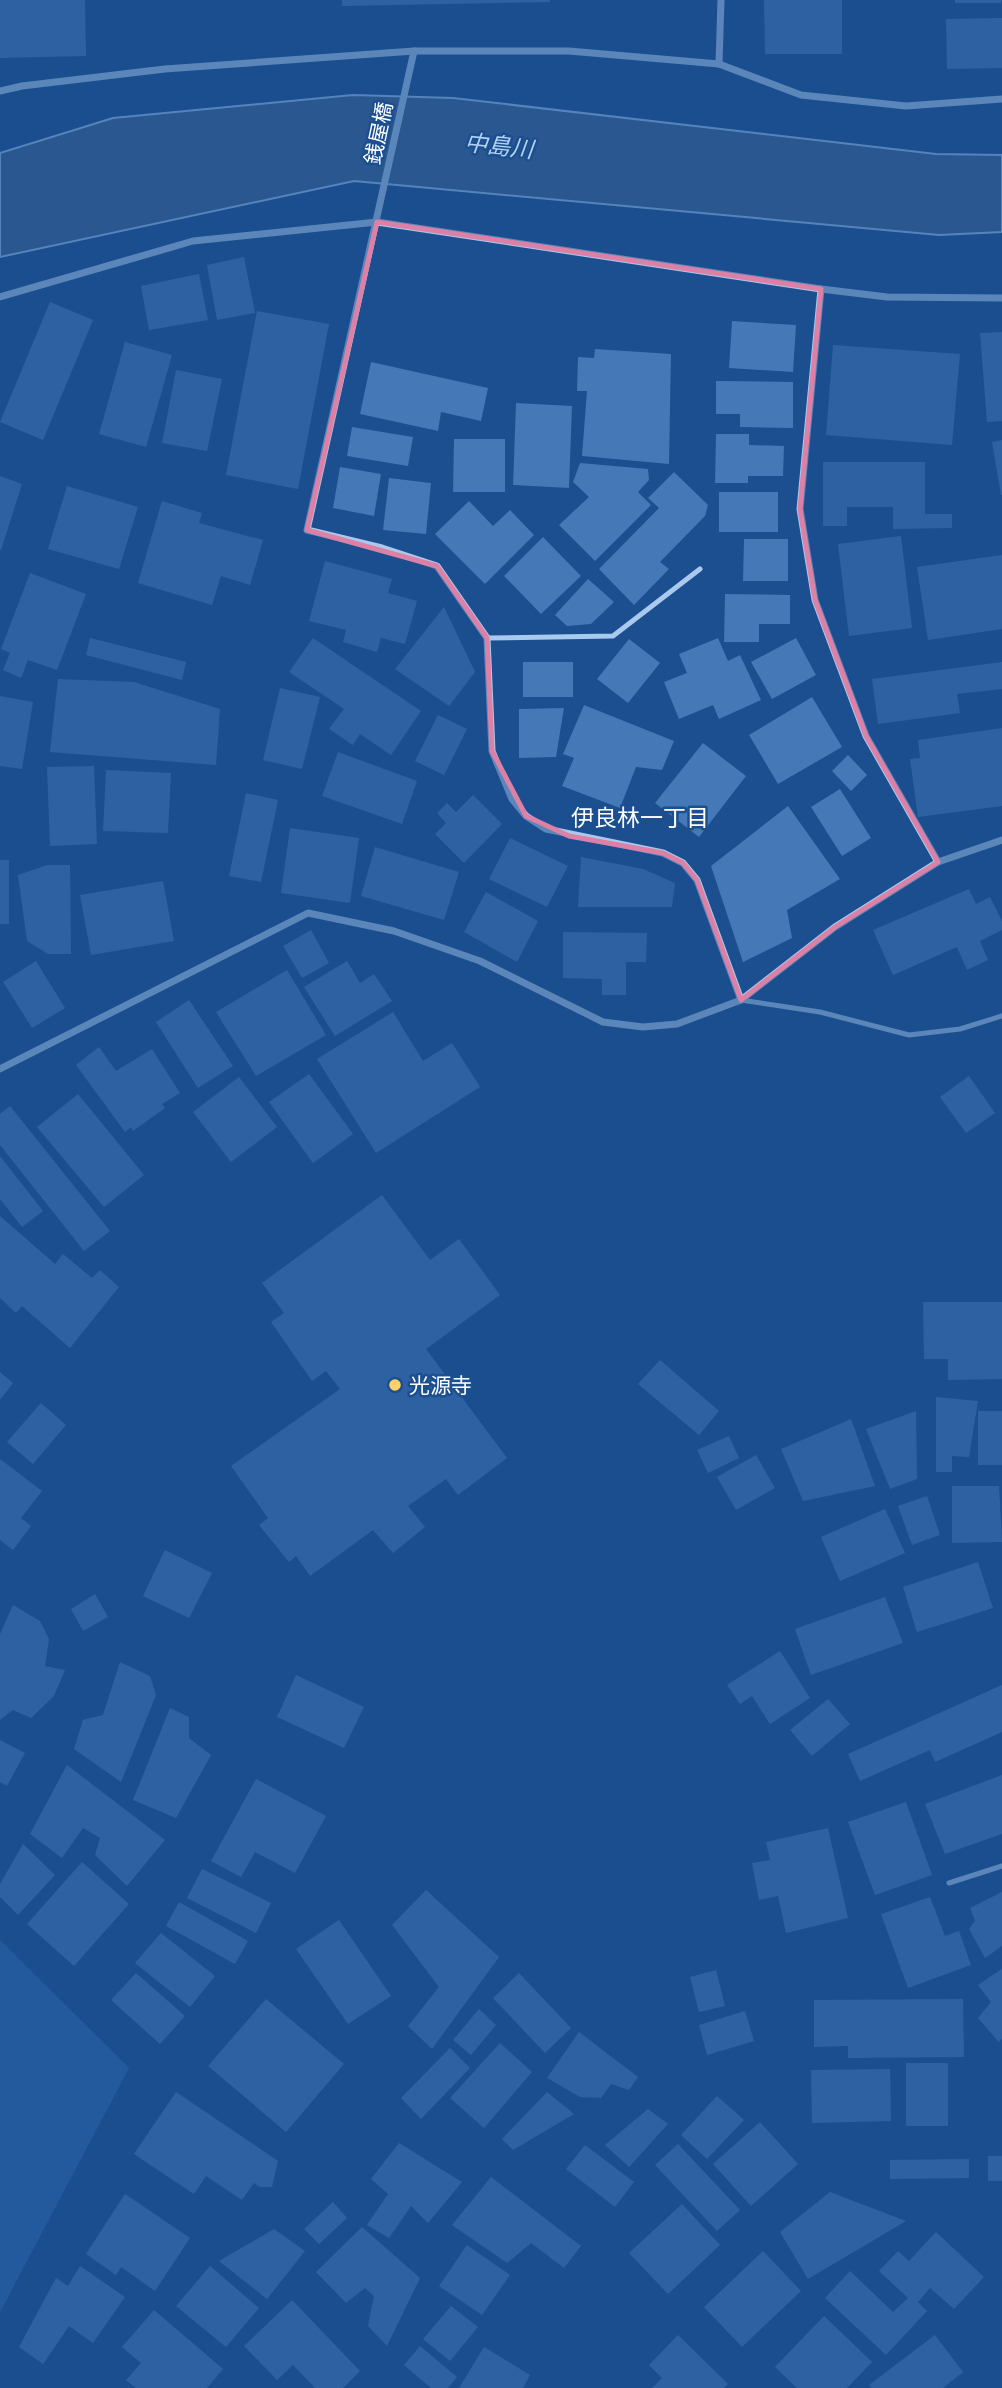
<svg xmlns="http://www.w3.org/2000/svg" width="1002" height="2388" font-family="'IBM Plex Sans','Noto Sans JP',sans-serif">
	<rect width="100%" height="100%" fill="#1b4f8f"/>
	<polygon fill="#2e69ad" points="0,1940 129,2068 0,2312"/>
	<polygon fill="#3c6290" stroke="#9cc4f0" stroke-width="2" points="353,95 453,98 936,154 1002,155 1002,232 939,235 354,181 0,257 0,153 113,118"/>
	<g fill="#4478b7">
		<polygon points="0,0 85,0 86,56 0,58"/>
		<polygon points="342,0 550,0 550,2 342,6"/>
		<polygon points="764,0 842,0 842,54 765,54"/>
		<rect x="955" y="0" width="46" height="3"/>
		<polygon points="1002,18 1002,68 947,69 946,19"/>
		<polygon points="244,257 255,313 217,320 207,265"/>
		<polygon points="199,274 208,320 149,330 141,286"/>
		<polygon points="50,302 93,320 43,440 0,422"/>
		<polygon points="257,311 329,324 298,489 226,475"/>
		<polygon points="732,321 796,325 793,372 729,368"/>
		<polygon points="1002,332 1002,421 987,422 980,333"/>
		<polygon points="125,342 172,355 146,447 99,434"/>
		<polygon points="833,345 960,354 952,445 826,435"/>
		<polygon points="595,349 671,354 669,464 582,456 587,391 577,391 578,357 594,358"/>
		<polygon points="371,362 488,388 481,421 441,412 438,431 360,414"/>
		<polygon points="176,370 222,379 207,451 162,443"/>
		<polygon points="716,381 793,382 793,428 740,427 740,414 716,414"/>
		<polygon points="516,403 572,406 569,488 513,485"/>
		<polygon points="352,427 413,437 408,466 347,456"/>
		<polygon points="716,434 749,434 749,445 784,446 783,476 748,476 748,483 715,483"/>
		<polygon points="454,439 505,439 505,492 453,492"/>
		<polygon points="1002,440 1002,495 1001,495 992,442"/>
		<polygon points="823,462 925,462 925,514 952,514 952,528 893,529 893,507 847,507 847,526 823,526"/>
		<polygon points="580,463 648,469 649,480 638,492 651,505 595,561 559,525 589,497 573,482"/>
		<polygon points="340,467 381,474 374,516 333,508"/>
		<polygon points="674,472 708,505 705,516 660,562 669,569 634,605 599,569 659,508 648,498"/>
		<polygon points="0,476 22,484 1,550 0,550"/>
		<polygon points="389,478 431,483 426,534 383,530"/>
		<polygon points="67,486 138,507 119,569 48,549"/>
		<rect x="719" y="492" width="59" height="40"/>
		<polygon points="162,501 202,513 199,523 263,540 250,585 221,576 212,605 138,583"/>
		<polygon points="469,501 493,526 510,510 534,535 485,584 435,534"/>
		<polygon points="901,536 912,628 849,636 838,544"/>
		<polygon points="543,537 581,576 541,614 504,576"/>
		<polygon points="744,539 788,539 788,581 743,581"/>
		<polygon points="1002,555 1002,629 928,640 917,567"/>
		<polygon points="325,561 392,579 388,593 417,601 405,644 381,638 377,652 343,642 346,630 309,621"/>
		<polygon points="30,573 86,594 57,670 28,660 21,678 3,670 10,653 1,649"/>
		<polygon points="588,579 614,602 591,624 567,626 555,615"/>
		<polygon points="725,594 790,595 790,624 759,624 759,642 724,642"/>
		<polygon points="444,607 475,672 449,706 395,669"/>
		<polygon points="90,638 186,662 182,680 86,655"/>
		<polygon points="313,638 421,711 391,755 360,734 353,745 329,729 344,709 289,672"/>
		<polygon points="718,638 728,661 740,655 761,700 719,719 713,705 679,719 664,682 687,673 679,654"/>
		<polygon points="796,638 816,675 772,699 751,662"/>
		<polygon points="629,639 660,663 628,703 597,679"/>
		<rect x="523" y="662" width="50" height="35"/>
		<polygon points="1002,662 1002,689 957,694 960,713 878,724 872,679"/>
		<polygon points="58,679 134,682 220,709 216,765 50,752"/>
		<polygon points="280,688 320,697 302,769 263,760"/>
		<polygon points="0,696 33,702 22,769 0,766"/>
		<polygon points="812,697 842,747 778,784 749,735"/>
		<polygon points="584,705 674,741 662,770 636,767 620,808 562,786 574,758 563,754"/>
		<polygon points="564,708 556,757 519,758 519,709"/>
		<polygon points="438,715 467,729 444,775 415,761"/>
		<polygon points="1002,728 1002,806 918,817 910,759 920,758 918,740"/>
		<polygon points="703,743 746,776 699,837 655,803"/>
		<polygon points="338,752 417,781 402,824 322,796"/>
		<polygon points="848,755 867,775 851,791 832,771"/>
		<polygon points="94,766 97,844 50,846 47,767"/>
		<polygon points="106,770 171,773 168,833 103,831"/>
		<polygon points="840,789 871,838 842,856 811,807"/>
		<polygon points="246,793 278,800 261,882 229,876"/>
		<polygon points="473,795 502,824 464,863 435,834 446,823 437,813 447,803 456,812"/>
		<polygon points="788,806 840,879 787,910 792,938 743,962 711,866"/>
		<polygon points="290,828 359,838 350,903 281,893"/>
		<polygon points="510,838 568,866 547,907 489,879"/>
		<polygon points="375,847 459,872 444,920 361,896"/>
		<polygon points="581,857 643,869 675,883 672,907 578,907"/>
		<rect x="0" y="860" width="9" height="64"/>
		<polygon points="47,865 70,865 71,954 48,954 27,941 18,875"/>
		<polygon points="163,881 174,941 91,955 80,895"/>
		<polygon points="969,889 976,904 990,897 1002,921 1002,930 980,941 988,960 967,970 957,947 893,975 873,930"/>
		<polygon points="486,892 538,921 517,962 464,932"/>
		<polygon points="311,930 329,963 302,978 283,946"/>
		<polygon points="563,932 647,933 646,962 626,962 626,995 602,995 602,979 563,978"/>
		<polygon points="36,961 65,1008 32,1028 3,982"/>
		<polygon points="347,961 360,983 374,974 392,1001 335,1036 304,987"/>
		<polygon points="287,970 326,1035 256,1076 216,1012"/>
		<polygon points="189,1000 233,1066 198,1088 156,1022"/>
		<polygon points="393,1012 423,1061 452,1043 480,1087 376,1153 317,1059"/>
		<polygon points="99,1047 116,1071 152,1049 180,1093 162,1104 165,1108 133,1131 131,1127 125,1132 76,1065"/>
		<polygon points="309,1074 353,1134 313,1163 269,1102"/>
		<polygon points="969,1076 995,1113 966,1133 940,1097"/>
		<polygon points="239,1077 277,1127 231,1162 193,1112"/>
		<polygon points="78,1094 144,1175 104,1207 37,1127"/>
		<polygon points="10,1106 110,1231 84,1251 0,1145 0,1114"/>
		<polygon points="0,1156 43,1211 22,1227 0,1199"/>
		<polygon points="382,1195 430,1260 459,1239 500,1295 426,1349 507,1458 458,1495 446,1479 408,1506 425,1527 393,1553 373,1530 310,1576 296,1556 289,1562 259,1525 268,1518 231,1466 340,1389 326,1371 312,1381 271,1322 284,1313 262,1283"/>
		<polygon points="0,1216 55,1264 63,1254 92,1278 100,1270 119,1287 70,1348 22,1306 16,1313 0,1298"/>
		<polygon points="923,1302 1002,1302 1002,1379 948,1380 948,1359 924,1359"/>
		<polygon points="660,1360 719,1411 699,1435 638,1384"/>
		<polygon points="0,1372 13,1383 0,1400"/>
		<polygon points="936,1397 978,1401 969,1457 952,1456 952,1472 936,1472"/>
		<polygon points="41,1403 66,1425 33,1464 7,1442"/>
		<polygon points="916,1411 917,1479 890,1489 866,1429"/>
		<rect x="978" y="1411" width="24" height="54"/>
		<polygon points="851,1419 875,1486 803,1501 781,1449"/>
		<polygon points="729,1436 739,1458 708,1473 697,1450"/>
		<polygon points="756,1455 775,1488 736,1510 717,1477"/>
		<polygon points="0,1459 42,1491 21,1518 31,1526 13,1550 0,1540"/>
		<polygon points="952,1486 999,1486 1002,1542 952,1543"/>
		<polygon points="927,1496 940,1535 912,1545 898,1506"/>
		<polygon points="885,1509 905,1553 840,1581 821,1537"/>
		<polygon points="165,1550 212,1573 189,1618 143,1596"/>
		<polygon points="978,1562 993,1608 917,1632 903,1587"/>
		<polygon points="95,1594 108,1617 83,1631 71,1609"/>
		<polygon points="885,1597 903,1643 811,1675 795,1629"/>
		<polygon points="13,1605 40,1621 49,1639 45,1666 65,1670 54,1696 31,1718 13,1710 0,1720 0,1634"/>
		<polygon points="780,1651 810,1698 770,1724 752,1696 740,1704 727,1685"/>
		<polygon points="120,1662 150,1676 156,1695 121,1782 74,1749 83,1720 103,1715"/>
		<polygon points="296,1675 364,1707 344,1748 277,1717"/>
		<polygon points="1002,1685 1002,1732 935,1762 930,1750 860,1781 848,1754"/>
		<polygon points="828,1699 850,1724 812,1756 790,1730"/>
		<polygon points="170,1708 189,1717 189,1738 211,1755 176,1818 133,1800"/>
		<polygon points="0,1740 25,1753 7,1786 0,1782"/>
		<polygon points="67,1765 165,1840 127,1886 95,1855 100,1838 83,1828 62,1858 30,1834"/>
		<polygon points="1002,1775 1002,1834 945,1854 925,1804"/>
		<polygon points="256,1779 326,1816 295,1873 255,1852 241,1877 211,1861"/>
		<polygon points="906,1802 932,1875 875,1895 848,1822"/>
		<polygon points="828,1828 848,1918 786,1933 778,1896 759,1900 752,1863 770,1860 766,1842"/>
		<polygon points="23,1844 55,1875 18,1915 0,1897 0,1884"/>
		<polygon points="82,1862 129,1904 74,1966 27,1924"/>
		<polygon points="202,1869 271,1903 256,1933 187,1898"/>
		<polygon points="426,1890 499,1957 432,2049 408,2026 439,1987 392,1925"/>
		<polygon points="1002,1892 1002,1946 985,1958 969,1929 975,1921 970,1908"/>
		<polygon points="930,1897 945,1936 959,1931 971,1965 908,1988 881,1914"/>
		<polygon points="179,1902 248,1941 235,1964 166,1926"/>
		<polygon points="339,1920 391,1996 348,2024 296,1949"/>
		<polygon points="161,1933 215,1976 190,2007 135,1963"/>
		<polygon points="1002,1969 1002,2039 999,2042 978,2018 991,2002 978,1985"/>
		<polygon points="716,1970 725,2006 699,2012 690,1977"/>
		<polygon points="136,1973 185,2016 160,2044 111,2000"/>
		<polygon points="519,1973 571,2028 545,2053 493,1998"/>
		<polygon points="266,1999 344,2064 286,2132 208,2066"/>
		<polygon points="963,1999 964,2057 848,2058 848,2046 814,2047 814,2000"/>
		<polygon points="479,2009 496,2025 471,2055 453,2040"/>
		<polygon points="745,2011 754,2041 707,2055 699,2025"/>
		<polygon points="579,2032 638,2077 629,2090 611,2084 601,2098 580,2097 547,2078"/>
		<polygon points="500,2043 532,2072 484,2128 450,2098"/>
		<polygon points="450,2048 470,2068 421,2119 401,2098"/>
		<rect x="906" y="2063" width="42" height="63"/>
		<polygon points="890,2069 891,2121 812,2123 811,2070"/>
		<polygon points="176,2092 278,2161 272,2187 260,2187 254,2183 242,2200 206,2176 194,2194 134,2154"/>
		<polygon points="547,2092 574,2114 513,2150 502,2139"/>
		<polygon points="717,2096 744,2120 707,2159 681,2135"/>
		<polygon points="648,2109 668,2124 629,2167 605,2145"/>
		<polygon points="760,2122 798,2164 751,2206 713,2164"/>
		<polygon points="399,2143 462,2182 428,2223 411,2206 389,2238 367,2225 388,2194 371,2179"/>
		<polygon points="678,2144 740,2210 717,2231 655,2165"/>
		<polygon points="585,2145 634,2182 615,2207 566,2169"/>
		<rect x="988" y="2156" width="14" height="25"/>
		<polygon points="969,2159 969,2178 890,2179 890,2160"/>
		<polygon points="491,2177 581,2246 564,2268 531,2243 507,2263 452,2225"/>
		<polygon points="830,2192 906,2221 808,2279 780,2232"/>
		<polygon points="125,2194 190,2238 155,2291 121,2267 116,2275 86,2254"/>
		<polygon points="333,2202 347,2218 319,2244 304,2229"/>
		<polygon points="682,2204 720,2245 668,2294 629,2253"/>
		<polygon points="362,2227 420,2278 387,2346 368,2326 374,2296 365,2288 346,2303 316,2272"/>
		<polygon points="274,2229 305,2251 267,2299 219,2261"/>
		<polygon points="936,2232 984,2277 954,2309 930,2288 918,2302 927,2311 886,2355 825,2298 850,2271 893,2312 908,2298 879,2271 898,2251 909,2261"/>
		<polygon points="467,2245 510,2275 482,2315 439,2286"/>
		<polygon points="763,2251 801,2291 742,2347 704,2307"/>
		<polygon points="80,2266 125,2297 93,2343 69,2326 43,2364 19,2347 56,2278 68,2286"/>
		<polygon points="210,2266 259,2308 226,2347 176,2306"/>
		<polygon points="292,2300 360,2371 343,2388 315,2388 293,2365 277,2380 244,2346"/>
		<polygon points="451,2306 478,2327 450,2361 423,2339"/>
		<polygon points="154,2310 223,2369 207,2388 136,2388 126,2380 141,2363 122,2347"/>
		<polygon points="824,2316 872,2362 847,2388 797,2388 775,2367"/>
		<polygon points="678,2335 728,2384 724,2388 652,2388 662,2378 649,2365"/>
		<polygon points="935,2335 963,2372 943,2388 871,2388 869,2385"/>
		<polygon points="420,2346 457,2377 448,2388 431,2388 404,2365"/>
		<polygon points="484,2347 530,2375 523,2388 459,2388"/>
	</g>
	<g fill="none" stroke-linecap="round" stroke-linejoin="round">
		<g stroke="#a9c9ee" stroke-width="5">
			<polyline points="487,638 613,636 700,569"/>
			<polyline points="741,1000 820,1012 909,1035 960,1029 1002,1016"/>
			<polyline points="949,1883 1002,1866"/>
		</g>
		<g stroke="#a9c9ee" stroke-width="7">
			<polyline points="414,51 307,530 382,548 437,566 487,638 492,751 512,799 526,816 546,829 663,853 683,863 697,880 741,1000"/>
			<polyline points="719,64 721,0"/>
			<polyline points="0,91 22,86 165,69 414,51 569,51 719,64 801,95 906,106 1002,99"/>
			<polyline points="821,289 800,509 815,600 866,736 938,862"/>
			<polyline points="0,297 193,241 377,222 821,289 887,297 1002,298"/>
			<polyline points="0,1069 308,913 394,931 480,961 603,1022 643,1027 677,1024 741,1000 835,927 938,862 1002,840"/>
		</g>
	</g>
	<path d="M0 0H1002V2388H0ZM377 222 821 289 800 509 815 600 866 736 938 862 835 927 741 1000 697 880 683 863 663 853 569 836 526 816 492 751 487 638 437 566 307 530Z" fill="#1b4f8f" fill-opacity=".55" fill-rule="evenodd"/>
	<path fill="none" stroke="#dd80a5" stroke-width="5" stroke-linejoin="round" d="M377 222 821 289 800 509 815 600 866 736 938 862 835 927 741 1000 697 880 683 863 663 853 569 836 526 816 492 751 487 638 437 566 307 530Z"/>
	<circle fill="#ffd166" stroke="#1b4f8f" stroke-width="2.5" cx="395" cy="1385" r="7"/>
	<g text-anchor="middle" dominant-baseline="central" stroke-width="5" stroke-linejoin="round" paint-order="stroke">
		<g font-size="21" fill="#fff" stroke="#1b4f8f">
			<text transform="translate(378 133) rotate(-78)">銭屋橋</text>
		</g>
		<g font-size="21" fill="#fff" stroke="#1b4f8f" text-anchor="start">
			<text x="409" y="1385">光源寺</text>
		</g>
		<g font-size="23" font-style="italic" fill="#b5d3f5" stroke="#1b4f8f">
			<text transform="translate(499 145) rotate(6)">中島川</text>
		</g>
		<g font-size="23" fill="#fff" stroke="#1b4f8f">
			<text x="640" y="817">伊良林一丁目</text>
		</g>
	</g>
</svg>
